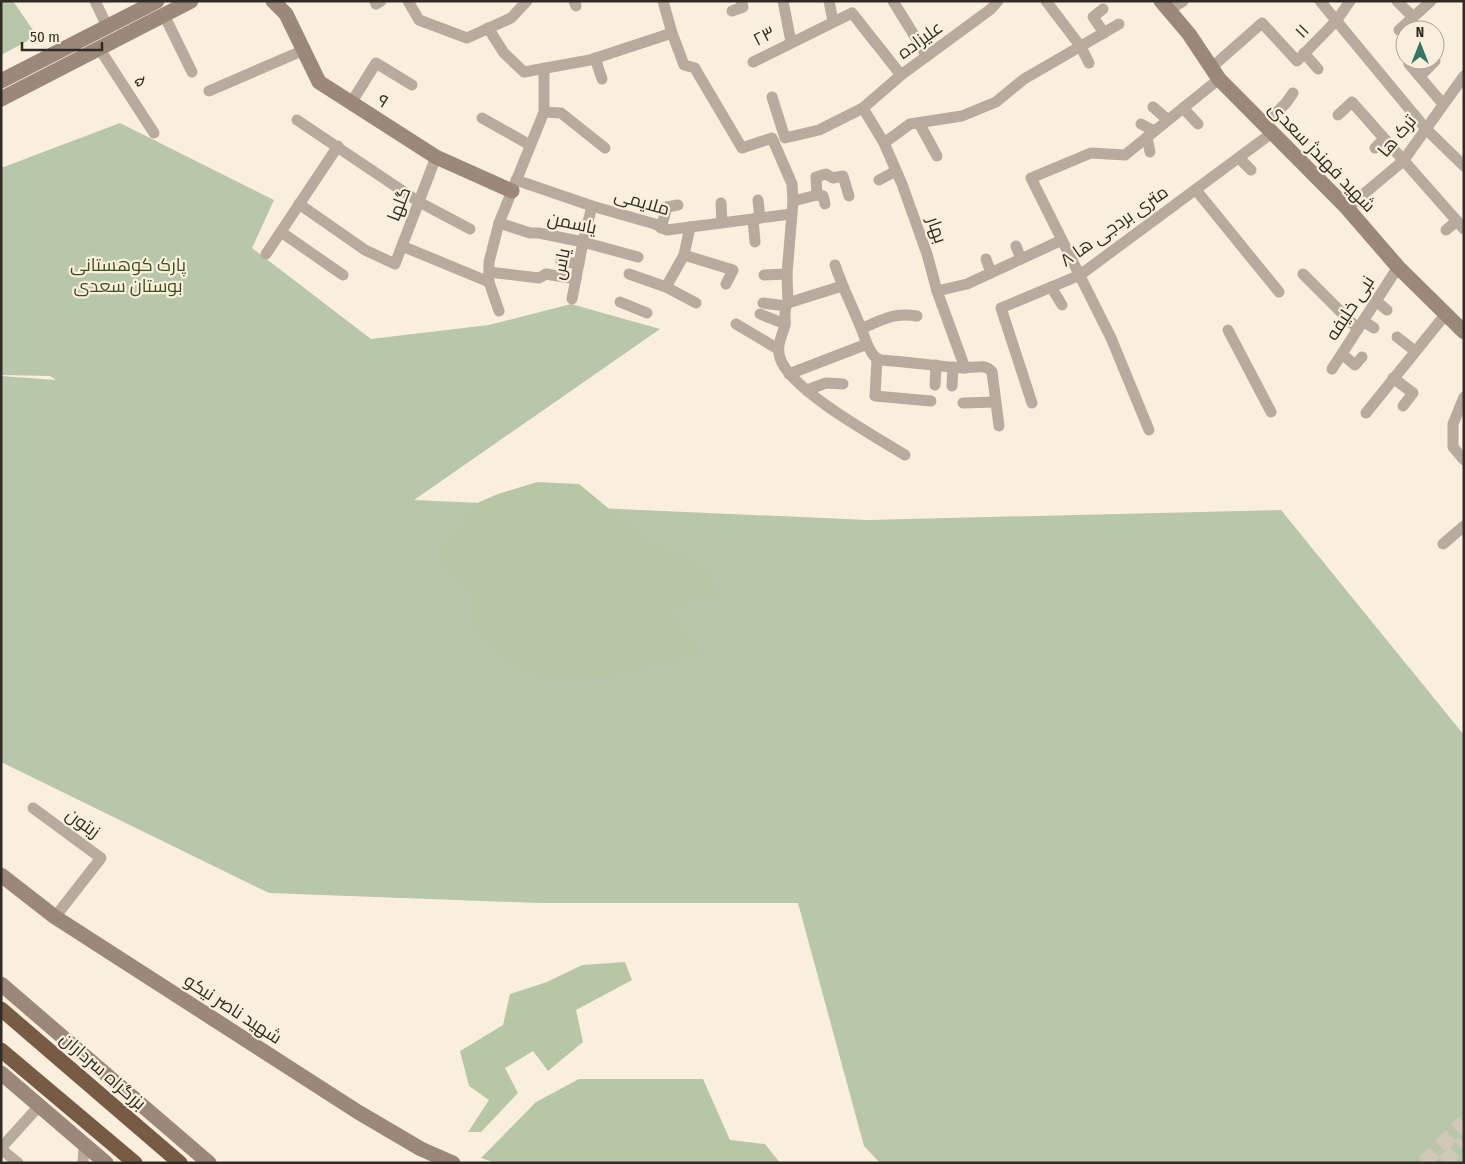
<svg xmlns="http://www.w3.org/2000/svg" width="1465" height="1164" font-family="'Fira Sans Condensed',Cairo,sans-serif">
	<rect width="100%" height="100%" fill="#faefdd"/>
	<g fill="#b8c6a9">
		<polygon points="1,1 13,1 37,36 1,55"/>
		<polygon points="120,123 274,200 252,248 371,339 489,325 571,304 660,329 414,500 868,520 1281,510 1464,735 1464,1163 880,1163 864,1146 798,903 539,903 269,893 1,762 1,376 56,380 50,376 1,375 1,168"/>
	</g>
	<g fill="#b7c7a5">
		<polygon points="537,482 579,484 653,545 682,555 708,570 720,597 691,602 670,613 703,653 618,675 539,678 511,664 472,629 476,599 436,557 479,502 498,494"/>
		<polygon points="625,962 632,980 576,1010 583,1042 548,1071 533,1051 505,1068 518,1093 481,1132 468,1132 489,1100 469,1086 460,1051 503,1025 510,994 547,982 582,965"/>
		<polygon points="579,1079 703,1079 730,1140 765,1144 780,1163 496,1163 481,1158 536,1102"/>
	</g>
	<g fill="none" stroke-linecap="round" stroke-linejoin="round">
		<g stroke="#d2c8b8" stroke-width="15" stroke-dasharray="15 8" stroke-linecap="butt">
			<polyline points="1424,1163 1464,1122"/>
			<polyline points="1444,1163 1464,1142"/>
		</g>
		<g stroke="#b8aa9f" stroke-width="11">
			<polyline points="95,1 107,26"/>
			<polyline points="375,1 376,4 381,1"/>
			<polyline points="408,1 419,20 467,38 511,18 527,1"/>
			<polyline points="574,1 576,6"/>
			<path d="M663 1 672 33 684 65 695 68 697 72 742 148 772 138 792 184 793 201 787 274 788 303C783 309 786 318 785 325 782 336 776 346 780 358 790 390 876 437 905 455"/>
			<polyline points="783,1 791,42"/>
			<polyline points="829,1 833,21"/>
			<polyline points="893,1 927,56"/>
			<polyline points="1046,1 1081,47 1089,63"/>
			<polyline points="1320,1 1426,129 1464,166"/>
			<polyline points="1397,1 1413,17"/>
			<polyline points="1103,9 1093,17 1104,33"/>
			<polyline points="1169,10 1183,1"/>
			<polyline points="732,11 743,7 741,1"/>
			<polyline points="164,15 192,72"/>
			<polyline points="488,28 504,53 524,72 590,60 672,33"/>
			<polyline points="1399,30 1431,1"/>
			<polyline points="99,48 154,133"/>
			<polyline points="1304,53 1318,69"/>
			<polyline points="595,58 602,79"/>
			<polyline points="753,62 852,13 901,75"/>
			<polyline points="1409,64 1443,104"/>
			<polyline points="1211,68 1262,23 1297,61 1337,20 1350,1"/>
			<polyline points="1420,76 1435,61"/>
			<polyline points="209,91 304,50"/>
			<polyline points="772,97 785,138 819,130 863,108 901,75 991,9 998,1"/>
			<polyline points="351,103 376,63 412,85"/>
			<polyline points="1153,107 1168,120"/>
			<polyline points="863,108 884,143 902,184 927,254 937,291 965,368"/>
			<polyline points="1183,108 1198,124"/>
			<polyline points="544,112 561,113 605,148"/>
			<polyline points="1338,115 1352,102 1464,229"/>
			<polyline points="482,118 530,145"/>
			<polyline points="297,120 419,202 470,229"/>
			<polyline points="919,123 937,156"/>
			<polyline points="1141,124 1154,131"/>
			<polyline points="1264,125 1286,103 1293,93"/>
			<polyline points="1147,137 1150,152"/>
			<polyline points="884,143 910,124 962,116 996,102 1024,79 1119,24"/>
			<polyline points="1375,148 1384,139"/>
			<polyline points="1239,158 1251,170"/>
			<polyline points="516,180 592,206 655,224 667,230 791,214"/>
			<polyline points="879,180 896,171"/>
			<polyline points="1196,190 1279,292"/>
			<polyline points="817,195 823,196 825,204"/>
			<polyline points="758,200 760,218"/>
			<polyline points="793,201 817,195 816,177 826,174 833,178 843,176 849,196"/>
			<polyline points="721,203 722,223"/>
			<polyline points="299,204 365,250 395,264 436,157"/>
			<polyline points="1347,208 1403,161 1464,76"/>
			<polyline points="753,219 755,242"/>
			<polyline points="499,223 530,233 539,233 583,242 638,257"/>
			<polyline points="661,228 667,207 678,205"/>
			<polyline points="1446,230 1457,221"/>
			<polyline points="281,232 343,275"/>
			<polyline points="402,246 489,282"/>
			<polyline points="1016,246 1021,259"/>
			<polyline points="266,254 338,146"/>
			<polyline points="684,255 733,270 726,284"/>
			<polyline points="986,259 991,273"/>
			<polyline points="561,261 579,264"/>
			<path d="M835 265C844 292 858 317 867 344"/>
			<polyline points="489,272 539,278 546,274 576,279"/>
			<polyline points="629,274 666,287 696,303"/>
			<polyline points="1303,274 1358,329"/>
			<polyline points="764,275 787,274"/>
			<polyline points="666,287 684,255 690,227"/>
			<polyline points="1051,287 1062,305"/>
			<polyline points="937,291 967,284 1062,240"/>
			<polyline points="572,299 583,242 592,206"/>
			<polyline points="1376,301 1387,310"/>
			<polyline points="620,302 647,313"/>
			<polyline points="763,303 786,306"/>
			<polyline points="788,303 842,286"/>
			<polyline points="499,311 489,282 489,262 499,223 544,112 544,68"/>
			<polyline points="760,314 785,324"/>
			<polyline points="1363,321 1374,328"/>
			<polyline points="736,324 778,349"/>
			<path d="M862 328C883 320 894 312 917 316"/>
			<polyline points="1228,330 1271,412"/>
			<polyline points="1397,337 1415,351"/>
			<polyline points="1342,354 1355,365 1362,357"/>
			<polyline points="877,359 875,396 931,401"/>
			<polyline points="1332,369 1398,267"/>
			<path d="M789 374 867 344C871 351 873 358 881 360 909 362 936 366 963 368 973 368 986 363 992 372L999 426"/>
			<polyline points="1393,378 1413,393 1403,406"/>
			<polyline points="935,385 936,365"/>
			<polyline points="952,386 953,367"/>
			<polyline points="807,390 826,383 843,384"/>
			<polyline points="1464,397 1453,424 1453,447 1464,460"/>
			<polyline points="963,403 995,402"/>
			<polyline points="1032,403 1001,308 1080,275 1272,133"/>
			<polyline points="1366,413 1445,315"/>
			<polyline points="1149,430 1111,338 1031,178 1091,153 1125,155 1219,79"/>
			<polyline points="1443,544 1464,526"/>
			<polyline points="33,808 101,858 55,917"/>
			<polyline points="1,1148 39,1106"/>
			<polyline points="1,1149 18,1163"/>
			<polyline points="83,1163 84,1145"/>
		</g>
		<g stroke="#9c8878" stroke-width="15">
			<polyline points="273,1 286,14 319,82 436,157 512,191"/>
			<polyline points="1161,1 1189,34 1219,79 1347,208 1398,267 1464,332"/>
			<polyline points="1,81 157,1"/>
			<polyline points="1,99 191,1"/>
			<polyline points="1,875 55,917 358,1112 421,1149 453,1163"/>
			<polyline points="1,984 209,1163"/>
			<polyline points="1,1073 106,1163"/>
		</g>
		<g stroke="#775b44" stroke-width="15">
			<polyline points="1,1009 180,1163"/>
			<polyline points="1,1050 135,1163"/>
		</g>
	</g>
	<g text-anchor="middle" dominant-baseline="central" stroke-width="4.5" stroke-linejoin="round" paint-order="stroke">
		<g font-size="18" fill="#302c25" stroke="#faefdd">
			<text transform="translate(1302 31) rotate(-46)">۱۱</text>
			<text transform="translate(764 36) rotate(-27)">۲۳</text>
			<text transform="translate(920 40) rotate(-36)">علیزاده</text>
			<text transform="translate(141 81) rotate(57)">۵</text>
			<text transform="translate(383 101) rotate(32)">۹</text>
			<text transform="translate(1397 136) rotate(-50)">ترک ها</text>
			<text transform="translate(1322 157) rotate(46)">شهید فهندژ سعدی</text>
			<text transform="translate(642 202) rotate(16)">ملایمی</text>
			<text transform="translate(399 204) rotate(-69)">گلها</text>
			<text transform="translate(572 223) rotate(12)">یاسمن</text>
			<text transform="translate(1114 226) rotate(-35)">۸ متری بردجی ها</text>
			<text transform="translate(937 230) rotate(71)">بهار</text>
			<text transform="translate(561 264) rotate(-79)">یاس</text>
			<text transform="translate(1350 308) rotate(-57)">نبی خلیفه</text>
			<text transform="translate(83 823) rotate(36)">زیتون</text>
			<text transform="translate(233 1009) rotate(33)">شهید ناصر نیکو</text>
			<text transform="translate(103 1071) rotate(41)">بزرگراه سرداران</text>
		</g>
		<g font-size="18" fill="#3c501d" stroke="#faefdd">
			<text x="128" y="265">پارک کوهستانی<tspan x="128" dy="21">بوستان سعدی</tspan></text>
		</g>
	</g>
	<rect width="1465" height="1164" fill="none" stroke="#302c25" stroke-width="5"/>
	<g transform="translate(1420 45)"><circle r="24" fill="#faefdd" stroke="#a9a193"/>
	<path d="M0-4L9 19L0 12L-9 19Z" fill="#357666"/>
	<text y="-8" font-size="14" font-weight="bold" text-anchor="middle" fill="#302c25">N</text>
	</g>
	<path d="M22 42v8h80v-8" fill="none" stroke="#302c25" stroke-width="2.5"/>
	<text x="30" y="42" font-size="15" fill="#302c25" stroke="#faefdd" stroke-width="4" paint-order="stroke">50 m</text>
</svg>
